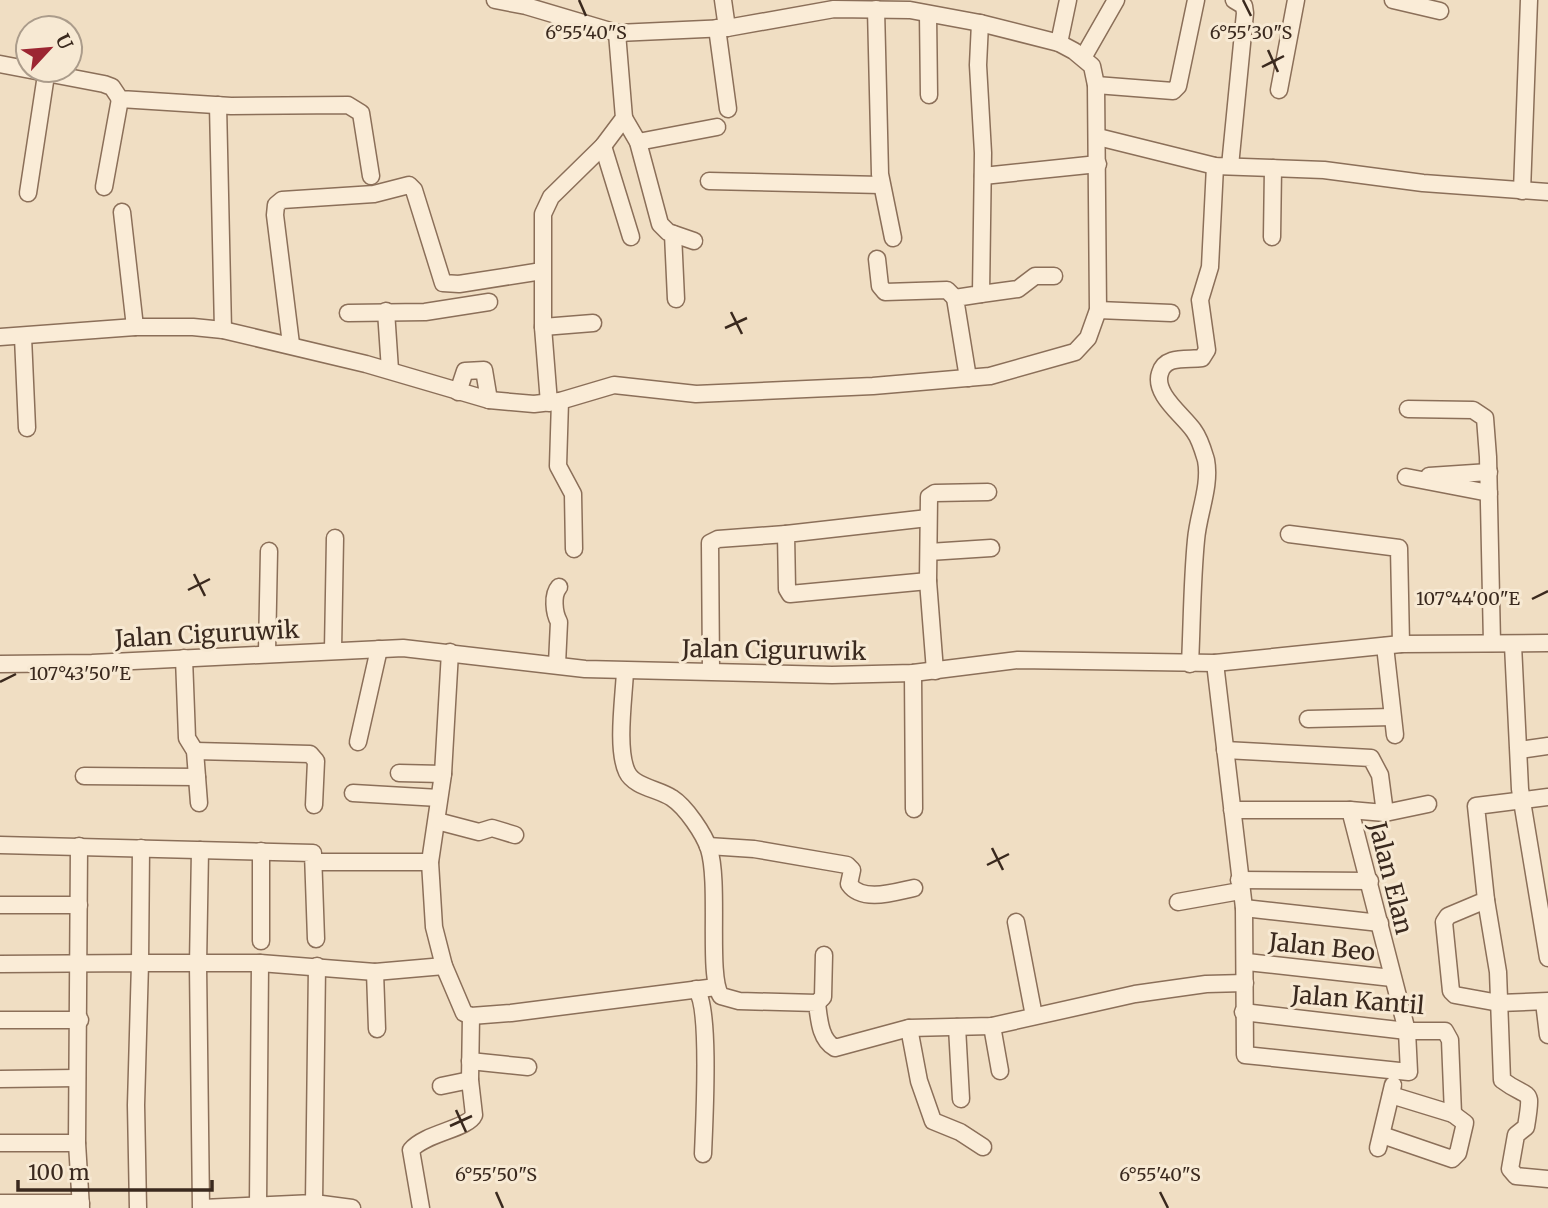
<svg xmlns="http://www.w3.org/2000/svg" width="1548" height="1208" font-family="Merriweather,serif">
	<rect width="100%" height="100%" fill="#f0dec3"/>
	<g fill="none" stroke-linecap="round" stroke-linejoin="round">
		<g stroke="#8b6f59" stroke-width="19">
			<g id="minor">
				<polyline points="723,0 727,28"/>
				<polyline points="1393,0 1440,11"/>
				<polyline points="876,9 880,174 893,238"/>
				<polyline points="928,14 929,95"/>
				<polyline points="717,28 728,109"/>
				<polyline points="1059,43 1068,0"/>
				<polyline points="1084,56 1116,0"/>
				<polyline points="0,64 104,84 112,87 120,99 231,106 348,105 361,113 371,176"/>
				<polyline points="1096,85 1173,91 1178,86 1196,0"/>
				<polyline points="1279,90 1296,0"/>
				<polyline points="218,105 223,330"/>
				<polyline points="624,118 638,142 660,224 668,232 694,241"/>
				<polyline points="1098,137 1215,166 1324,170 1423,183 1548,192"/>
				<polyline points="638,142 717,127"/>
				<polyline points="603,146 631,237"/>
				<polyline points="1230,166 1245,13 1244,6 1234,0"/>
				<polyline points="983,176 1098,164"/>
				<polyline points="709,181 881,185"/>
				<polyline points="104,187 120,99"/>
				<polyline points="1522,191 1529,0"/>
				<polyline points="28,193 46,75"/>
				<polyline points="122,212 135,327"/>
				<polyline points="673,234 676,299"/>
				<polyline points="1272,237 1273,168"/>
				<polyline points="877,259 880,286 885,292 947,290 955,298"/>
				<polyline points="981,294 1018,289 1035,276 1054,276"/>
				<polyline points="1098,310 1171,313"/>
				<polyline points="386,311 390,370"/>
				<polyline points="348,313 425,312 489,302"/>
				<polyline points="543,327 593,323"/>
				<polyline points="0,337 135,327 193,327 223,330 366,364 489,400 534,404 560,401 614,385 696,394 873,386 990,376 1075,352 1088,338 1098,310 1096,85 1092,66 1074,51 1059,43 980,23 910,10 834,9 727,28 617,33 526,6 495,0"/>
				<polyline points="23,337 27,428"/>
				<polyline points="291,344 275,215 276,205 282,200 374,194 409,185 414,190 443,283 459,284 542,271"/>
				<polyline points="968,378 955,298 981,294 983,153 978,65 980,23"/>
				<polyline points="458,392 465,371 484,370 489,400"/>
				<polyline points="560,401 558,466 573,494 574,549"/>
				<polyline points="549,403 543,327 543,214 551,197 603,146 624,118 617,33"/>
				<polyline points="1408,409 1473,410 1485,418 1488,457 1492,643"/>
				<polyline points="1429,476 1489,472"/>
				<polyline points="1406,477 1489,493"/>
				<polyline points="928,518 786,534 787,589 790,594 928,581"/>
				<polyline points="1289,534 1399,548 1401,644"/>
				<polyline points="929,552 991,548"/>
				<polyline points="1513,645 1520,789 1548,958"/>
				<polyline points="1385,646 1395,735"/>
				<polyline points="333,650 335,538"/>
				<polyline points="267,652 269,551"/>
				<polyline points="450,652 443,774 430,862 434,927 444,966 464,1013 471,1016 511,1013 716,987"/>
				<polyline points="184,658 187,738 195,751 199,803"/>
				<polyline points="1215,663 1244,908 1245,1055 1409,1072 1407,1031 1350,810 1232,810"/>
				<polyline points="0,664 92,663 403,648 585,669 832,675 913,673 1018,660 1215,663 1401,644 1548,643"/>
				<path d="M557 664 559 622C554 613 552 595 559 587"/>
				<path d="M1190 664C1192 623 1192 581 1196 540 1198 514 1211 486 1206 460 1203 450 1200 439 1194 431 1183 415 1153 394 1160 373 1165 355 1187 360 1202 358L1207 350 1200 300 1210 267 1215 166"/>
				<path d="M625 671C624 697 616 749 627 772 634 787 659 789 672 798 686 807 704 834 709 849 720 884 707 977 721 996L739 1001 817 1003C819 1019 820 1040 835 1048L909 1028 992 1026 1135 994 1206 984 1245 983"/>
				<polyline points="711,671 710,543 718,539 786,534"/>
				<polyline points="935,671 928,581 929,497 935,493 988,492"/>
				<polyline points="913,673 914,809"/>
				<polyline points="1308,719 1392,717"/>
				<polyline points="358,742 379,649"/>
				<polyline points="1225,750 1371,758 1380,775 1385,813 1350,810"/>
				<polyline points="1519,750 1548,746"/>
				<polyline points="195,751 310,754 316,761 314,805"/>
				<polyline points="399,773 443,774"/>
				<polyline points="84,776 197,777"/>
				<polyline points="353,793 439,798"/>
				<polyline points="1548,797 1476,806 1486,900 1448,916 1444,922 1451,991 1455,995 1499,1003 1548,1001"/>
				<polyline points="1385,813 1428,804"/>
				<polyline points="437,821 479,832 492,828 515,835"/>
				<polyline points="0,845 313,853 316,939"/>
				<polyline points="79,846 77,1143 81,1208"/>
				<path d="M708 846 754 849 847 865 852 870 849 884C862 903 895 892 914 888"/>
				<polyline points="141,848 140,963 260,963 375,972 444,966"/>
				<polyline points="200,850 198,965 201,1208"/>
				<polyline points="316,862 430,862"/>
				<polyline points="1239,880 1370,881"/>
				<path d="M1486 900 1498 972 1502 1080C1530 1101 1533 1085 1526 1127L1516 1135 1510 1169 1516 1176 1548 1179"/>
				<polyline points="1178,902 1240,891"/>
				<polyline points="0,905 79,905"/>
				<polyline points="1244,908 1380,923"/>
				<polyline points="1016,922 1034,1016"/>
				<polyline points="261,941 261,851"/>
				<polyline points="1247,962 1392,978"/>
				<polyline points="0,964 140,963 136,1105 138,1208"/>
				<polyline points="375,972 377,1029"/>
				<path d="M696 989C711 1007 704 1126 703 1154"/>
				<polyline points="1544,1002 1548,1035"/>
				<polyline points="817,1003 823,997 824,955"/>
				<polyline points="1243,1012 1407,1031 1445,1031 1450,1040 1453,1114 1391,1095"/>
				<polyline points="0,1020 80,1020"/>
				<polyline points="992,1026 1000,1071"/>
				<polyline points="957,1027 961,1099"/>
				<polyline points="909,1028 919,1081 933,1121 960,1132 983,1147"/>
				<polyline points="470,1061 528,1067"/>
				<polyline points="0,1079 77,1078"/>
				<polyline points="441,1086 470,1080"/>
				<polyline points="1382,1135 1452,1159 1458,1153 1465,1123 1453,1114"/>
				<polyline points="0,1143 77,1143"/>
				<polyline points="1378,1148 1393,1085"/>
				<polyline points="0,1203 81,1203"/>
				<polyline points="314,1203 352,1208"/>
				<polyline points="258,1205 260,963"/>
				<polyline points="203,1208 314,1203 317,966"/>
				<path d="M421 1208 411 1150C425 1133 468 1129 474 1115L470 1080 471 1016"/>
			</g>
		</g>
		<use href="#minor" stroke="#faecd7" stroke-width="16"/>
	</g>
	<path fill="none" stroke="#3a291e" stroke-width="2.5" d="M579 0 586 16M1243 0 1251 16M1268 50 1278 72M1262 67 1284 56M731 312 742 334M725 328 747 318M194 574 205 596M188 590 210 579M1532 599 1548 591M0 682 16 674M992 848 1003 870M987 865 1009 854M456 1110 466 1132M450 1126 472 1116M496 1192 503 1208M1160 1192 1168 1208"/>
	<g text-anchor="middle" dominant-baseline="central" stroke-width="6" stroke-linejoin="round" paint-order="stroke">
		<g font-size="24" fill="#3a291e" stroke="#f7e9d3">
			<text transform="translate(207 634) rotate(-3)">Jalan Ciguruwik</text>
			<text transform="translate(774 650) rotate(1)">Jalan Ciguruwik</text>
			<text transform="translate(1391 878) rotate(76)">Jalan Elan</text>
			<text transform="translate(1322 947) rotate(6)">Jalan Beo</text>
			<text transform="translate(1358 1000) rotate(5)">Jalan Kantil</text>
		</g>
	</g>
	<g font-size="18" text-anchor="middle" fill="#3a291e" stroke="#f7e9d3" stroke-width="6" stroke-linejoin="round" paint-order="stroke">
		<text x="586" y="39">6°55'40"S</text>
		<text x="1251" y="39">6°55'30"S</text>
		<text x="1468" y="605">107°44'00"E</text>
		<text x="80" y="680">107°43'50"E</text>
		<text x="496" y="1181">6°55'50"S</text>
		<text x="1160" y="1181">6°55'40"S</text>
	</g>
	<g transform="translate(49 49) rotate(64)"><circle r="33" fill="#f7e9d3" stroke="#ab9c8b" stroke-width="2"/>
	<path d="M0-5L12 26L0 18L-12 26Z" fill="#9c2632"/>
	<text y="-10" font-size="19" font-weight="bold" text-anchor="middle" fill="#3a291e">U</text>
	</g>
	<path d="M18 1180v10h194v-10" fill="none" stroke="#3a291e" stroke-width="3.5"/>
	<text x="28" y="1180" font-size="21" fill="#3a291e" stroke="#f7e9d3" stroke-width="5" paint-order="stroke">100 m</text>
</svg>
